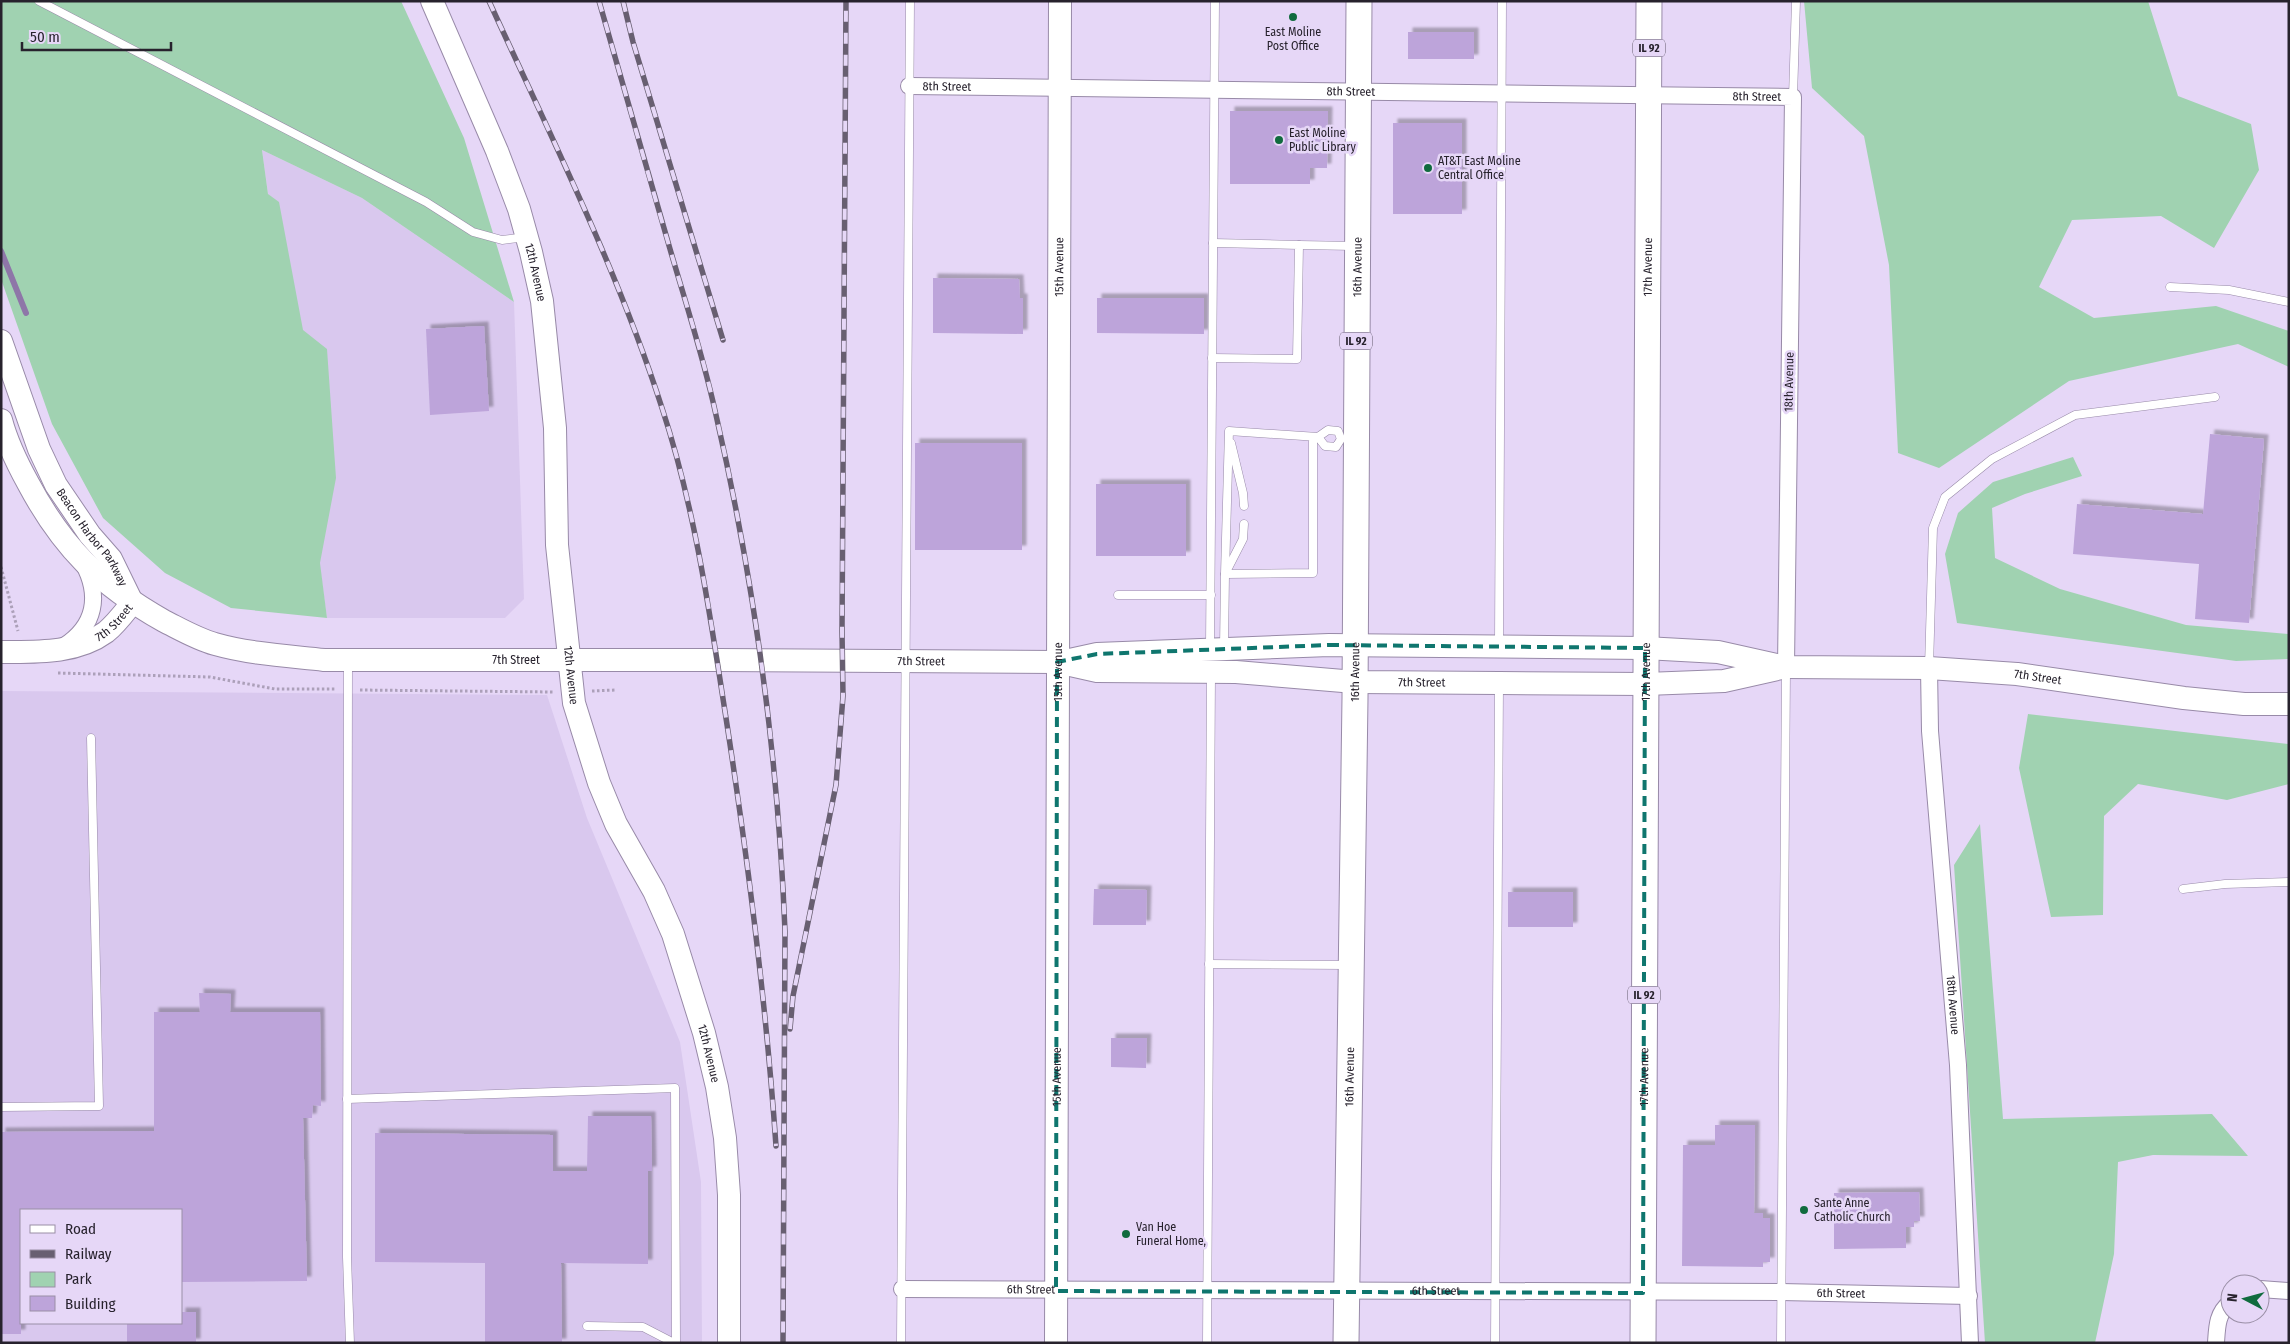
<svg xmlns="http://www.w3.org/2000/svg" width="2290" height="1344" font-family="'Fira Sans Condensed',sans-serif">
	<defs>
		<filter id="shadow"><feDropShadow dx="4.5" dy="-4.5" stdDeviation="1" flood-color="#0004"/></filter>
	</defs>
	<rect width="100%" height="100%" fill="#e6d7f7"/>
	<g fill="#d9c8ee" fill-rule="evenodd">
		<polygon points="262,150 362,198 514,302 524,599 505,618 327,618"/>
		<path d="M1 691 547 695 587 818 680 1042 701 1182 702 1343H1ZM21 1210H181V1323H21Z"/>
	</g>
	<g fill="#a0d2b1">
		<polygon points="1,1 401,1 464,138 514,302 362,198 262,150 268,194 279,202 303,330 327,349 336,478 320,563 327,618 231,608 165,573 103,518 52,424 1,279"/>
		<polygon points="1804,1 2148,1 2178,96 2251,124 2259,170 2214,248 2161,216 2072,220 2039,287 2094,318 2216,306 2289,331 2289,367 2238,344 2069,381 1939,468 1898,453 1889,265 1864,136 1812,88"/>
		<polygon points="2073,457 2082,476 2025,494 1992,508 1995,558 2060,589 2186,625 2289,634 2289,659 2236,661 1957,623 1945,554 1958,513 1993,482"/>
		<polygon points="2028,714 2289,744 2289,784 2227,800 2138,784 2104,816 2103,915 2051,917 2019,768"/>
		<polygon points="1980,824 2003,1119 2212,1114 2248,1156 2153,1155 2118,1162 2114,1254 2095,1343 1985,1343 1954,865"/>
	</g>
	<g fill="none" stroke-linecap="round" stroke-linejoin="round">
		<polyline stroke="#8e76a8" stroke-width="6" points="1,251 26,313"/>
	</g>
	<g fill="#bda4da" filter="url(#shadow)">
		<rect x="1408" y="32" width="66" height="27"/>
		<polygon points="1230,111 1328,111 1327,168 1310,168 1310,184 1230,184"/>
		<rect x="1393" y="123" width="69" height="91"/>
		<polygon points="933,278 1019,279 1020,298 1023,298 1023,334 933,333"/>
		<polygon points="1097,298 1204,298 1204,334 1097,333"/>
		<polygon points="484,326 489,411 430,415 426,329"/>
		<polygon points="2210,434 2264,439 2249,623 2195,619 2199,564 2073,554 2077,504 2203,514"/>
		<rect x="915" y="443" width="107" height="107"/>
		<rect x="1096" y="484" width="90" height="72"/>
		<polygon points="1094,889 1147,890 1146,925 1093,925"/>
		<rect x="1508" y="892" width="65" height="35"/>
		<polygon points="199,993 231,994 230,1012 320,1012 321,1106 313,1105 312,1118 303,1118 307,1281 181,1282 181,1210 21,1210 21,1334 1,1334 1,1132 154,1131 154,1012 200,1012"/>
		<polygon points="1111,1038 1147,1038 1146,1068 1111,1067"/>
		<polygon points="588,1116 651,1116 652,1171 648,1171 648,1264 561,1263 562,1343 485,1343 485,1263 375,1262 375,1133 553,1135 553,1171 587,1171"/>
		<polygon points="1715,1125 1755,1125 1754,1213 1763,1213 1763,1218 1770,1218 1770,1262 1763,1262 1763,1267 1682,1266 1683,1145 1715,1145"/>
		<polygon points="1919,1192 1920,1221 1914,1221 1914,1227 1906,1227 1906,1248 1834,1249 1834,1193"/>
		<polygon points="181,1312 196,1312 196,1343 127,1343 127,1323 181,1323"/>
	</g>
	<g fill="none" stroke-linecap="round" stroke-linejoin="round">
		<g stroke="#988aa8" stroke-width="9">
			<g id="lane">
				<polyline points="39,1 426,202 473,232 502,240 526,237"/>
				<polyline points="1793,97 1796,1"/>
				<polyline points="1299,245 1354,246"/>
				<polyline points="2170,287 2229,290 2289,302"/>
				<polyline points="1212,358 1297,359 1299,245 1213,243"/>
				<polyline points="1313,437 1313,573 1225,574 1229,431 1318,437 1328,430 1338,431 1341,439 1336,447 1325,446 1318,437"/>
				<polyline points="1231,443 1243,493 1244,506"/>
				<polyline points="1118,595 1211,595"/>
				<polyline points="1499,644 1502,1"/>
				<polyline points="1210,647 1215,1"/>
				<polyline points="1224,648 1225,574 1243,539 1244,524"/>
				<polyline points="348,662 347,1257 350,1343"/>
				<polyline points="1929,667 1933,528 1945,497 1992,459 2075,415 2215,397"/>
				<polyline points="2183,889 2225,884 2289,882"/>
				<polyline points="1209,964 1347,965"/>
				<polyline points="347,1099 675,1088 676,1343"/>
				<polyline points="1,1107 99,1106 91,738"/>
				<polyline points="587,1326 643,1327 674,1343"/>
				<polyline points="901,1343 910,1"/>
				<polyline points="1207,1343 1211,673"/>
				<polyline points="1495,1343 1499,685"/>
				<polyline points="1781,1343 1786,669"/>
			</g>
		</g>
		<g stroke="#988aa8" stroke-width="18">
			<g id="street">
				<path id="s1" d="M909 86 1793 97 1786 667"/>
				<path d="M64 646C95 626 101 596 83 563"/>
				<path id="s2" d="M1929 668 1930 731 1958 1065 1970 1343"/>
				<path id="s3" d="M902 1289 1781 1292 1969 1296"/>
				<polyline points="2260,1289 2289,1291"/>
				<path d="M2216 1343C2217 1327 2217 1313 2230 1303"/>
			</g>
		</g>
		<g stroke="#988aa8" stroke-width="24">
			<g id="secondary">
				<path id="s4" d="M432 1 497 151 519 209 531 252 542 301 555 428 557 545 574 703 599 783 616 824 654 891 673 934 704 1033 717 1087 725 1138 729 1195V1343"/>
				<path id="s5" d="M1 341 39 449 56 485 90 535 111 559 131 600"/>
				<path id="s6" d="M1 420C7 443 17 463 28 483 62 547 100 585 164 621 180 629 197 639 215 644 250 654 288 656 324 660H717L1057 662 1097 671 1236 672 1355 682 1499 683 1646 684 1724 681 1786 667"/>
				<path id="s7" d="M1 652C36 652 76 654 106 632 116 624 124 613 132 603"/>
				<path id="s8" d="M1065 661 1097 654 1329 645 1645 648 1718 652 1786 667 1929 668 2017 674 2184 698 2244 704H2289"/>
				<path id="s9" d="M1056 1343 1060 1"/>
			</g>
		</g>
		<g stroke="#988aa8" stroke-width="27">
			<g id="primary">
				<path id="s10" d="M1346 1343 1355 698 1359 1"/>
				<path id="s11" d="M1643 1343 1649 1"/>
			</g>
		</g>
		<g stroke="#aca0b9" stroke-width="3" stroke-dasharray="2.5 2.5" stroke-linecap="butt">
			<polyline points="1,567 18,631"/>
			<polyline points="58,673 210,677 275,689 336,689"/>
			<polyline points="360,690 554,692"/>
			<polyline points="592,691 615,690"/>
		</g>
		<use href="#lane" stroke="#fff" stroke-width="8"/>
		<use href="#street" stroke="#fff" stroke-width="16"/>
		<use href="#secondary" stroke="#fff" stroke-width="22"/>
		<use href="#primary" stroke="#fff" stroke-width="25"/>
		<g stroke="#685f71" stroke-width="5.5">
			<g id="rail">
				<path d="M489 1C550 135 617 268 662 408 695 508 710 615 726 718 748 860 766 1002 776 1146"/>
				<path d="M599 1C623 84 646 167 670 249 686 304 704 359 716 415 755 585 778 757 785 931L783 1343"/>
				<polyline points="623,1 633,42 723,340"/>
				<polyline points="790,1029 793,996 836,785 843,696 842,631 846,1"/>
			</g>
		</g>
		<use href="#rail" stroke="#e6d7f7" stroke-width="4" stroke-dasharray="11" stroke-linecap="butt"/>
	</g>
	<path fill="none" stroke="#0f766e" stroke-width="4" stroke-dasharray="10 6" stroke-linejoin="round" d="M1329 645 1645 648 1643 1293 1056 1291 1057 662 1097 654Z"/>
	<g fill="#106b3e" stroke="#e6d7f7" stroke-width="2">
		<circle cx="1293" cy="17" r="5"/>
		<circle cx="1279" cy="140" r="5"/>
		<circle cx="1428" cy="168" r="5"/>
		<circle cx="1804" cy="1210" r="5"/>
		<circle cx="1126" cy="1234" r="5"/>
	</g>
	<g text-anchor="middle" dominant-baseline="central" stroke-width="5" stroke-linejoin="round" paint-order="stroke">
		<g fill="#e6d7f7" stroke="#60586a" stroke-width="1">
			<rect x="1633" y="39.5" width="32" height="17" rx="4"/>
			<rect x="1340" y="332.5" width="32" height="17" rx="4"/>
			<rect x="1628" y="986.5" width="32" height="17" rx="4"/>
		</g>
		<g font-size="11" font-weight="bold" fill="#27222d">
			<text x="1649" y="48">IL 92</text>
			<text x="1356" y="341">IL 92</text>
			<text x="1644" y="995">IL 92</text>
		</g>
		<g font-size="12" fill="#27222d" stroke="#e6d7f7" text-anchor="start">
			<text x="1293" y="32" text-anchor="middle">East Moline<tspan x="1293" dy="14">Post Office</tspan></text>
			<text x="1289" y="133">East Moline<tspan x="1289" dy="14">Public Library</tspan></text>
			<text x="1438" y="161">AT&amp;T East Moline<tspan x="1438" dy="14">Central Office</tspan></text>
			<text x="1814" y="1203">Sante Anne<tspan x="1814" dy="14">Catholic Church</tspan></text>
			<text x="1136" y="1227">Van Hoe<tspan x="1136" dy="14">Funeral Home,</tspan></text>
		</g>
		<g font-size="12" fill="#27222d" stroke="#e6d7f7">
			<text stroke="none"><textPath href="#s1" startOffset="38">8th Street</textPath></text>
			<text stroke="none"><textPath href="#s1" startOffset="442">8th Street</textPath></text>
			<text stroke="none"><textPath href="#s1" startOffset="848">8th Street</textPath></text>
			<text stroke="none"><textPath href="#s9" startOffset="1076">15th Avenue</textPath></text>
			<text stroke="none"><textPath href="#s10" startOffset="1076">16th Avenue</textPath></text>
			<text stroke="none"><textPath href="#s11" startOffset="1076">17th Avenue</textPath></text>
			<text stroke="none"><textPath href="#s4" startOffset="291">12th Avenue</textPath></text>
			<text transform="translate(1789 382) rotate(-89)">18th Avenue</text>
			<text stroke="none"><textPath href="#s5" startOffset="218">Beacon Harbor Parkway</textPath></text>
			<text stroke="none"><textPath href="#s7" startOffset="121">7th Street</textPath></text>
			<text stroke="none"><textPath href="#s6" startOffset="624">7th Street</textPath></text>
			<text stroke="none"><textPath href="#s6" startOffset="1029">7th Street</textPath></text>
			<text stroke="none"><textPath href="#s9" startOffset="671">15th Avenue</textPath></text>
			<text stroke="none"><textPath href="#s10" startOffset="671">16th Avenue</textPath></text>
			<text stroke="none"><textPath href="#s11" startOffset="671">17th Avenue</textPath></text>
			<text stroke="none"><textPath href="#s4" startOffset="696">12th Avenue</textPath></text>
			<text stroke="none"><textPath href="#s8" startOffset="976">7th Street</textPath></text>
			<text stroke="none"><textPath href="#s6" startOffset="1531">7th Street</textPath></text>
			<text stroke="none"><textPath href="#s2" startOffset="338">18th Avenue</textPath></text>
			<text stroke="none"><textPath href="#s4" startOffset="1101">12th Avenue</textPath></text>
			<text stroke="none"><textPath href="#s9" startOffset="266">15th Avenue</textPath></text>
			<text stroke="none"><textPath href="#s10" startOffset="266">16th Avenue</textPath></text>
			<text stroke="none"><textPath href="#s11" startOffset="266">17th Avenue</textPath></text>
			<text stroke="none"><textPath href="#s3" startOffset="129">6th Street</textPath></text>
			<text stroke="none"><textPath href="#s3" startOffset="534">6th Street</textPath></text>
			<text stroke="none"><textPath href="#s3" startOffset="939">6th Street</textPath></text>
		</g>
	</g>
	<rect width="2290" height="1344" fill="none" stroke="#27222d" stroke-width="5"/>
	<rect x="20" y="1209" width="162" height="115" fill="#e6d7f7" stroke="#9a8fa6"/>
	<rect x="30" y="1225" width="25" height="8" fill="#ffffff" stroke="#9a8fa6"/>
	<text x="65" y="1234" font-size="15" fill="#27222d">Road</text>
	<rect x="30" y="1250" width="25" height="8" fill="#685f71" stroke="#9a8fa6"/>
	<text x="65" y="1259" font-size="15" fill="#27222d">Railway</text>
	<rect x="30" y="1272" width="25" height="15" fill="#a0d2b1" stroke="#9a8fa6"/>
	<text x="65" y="1284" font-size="15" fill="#27222d">Park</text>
	<rect x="30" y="1296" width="25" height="15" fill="#bda4da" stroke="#9a8fa6"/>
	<text x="65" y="1309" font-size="15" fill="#27222d">Building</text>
	<g transform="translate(2245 1299) rotate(276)"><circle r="24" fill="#e6d7f7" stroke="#9a8fa6"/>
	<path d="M0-4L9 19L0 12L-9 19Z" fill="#106b3e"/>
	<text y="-8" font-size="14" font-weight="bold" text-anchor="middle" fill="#27222d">N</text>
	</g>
	<path d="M22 42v8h149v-8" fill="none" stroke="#27222d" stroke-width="2.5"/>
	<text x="30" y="42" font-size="15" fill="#27222d" stroke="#e6d7f7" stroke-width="4" paint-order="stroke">50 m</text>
</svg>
